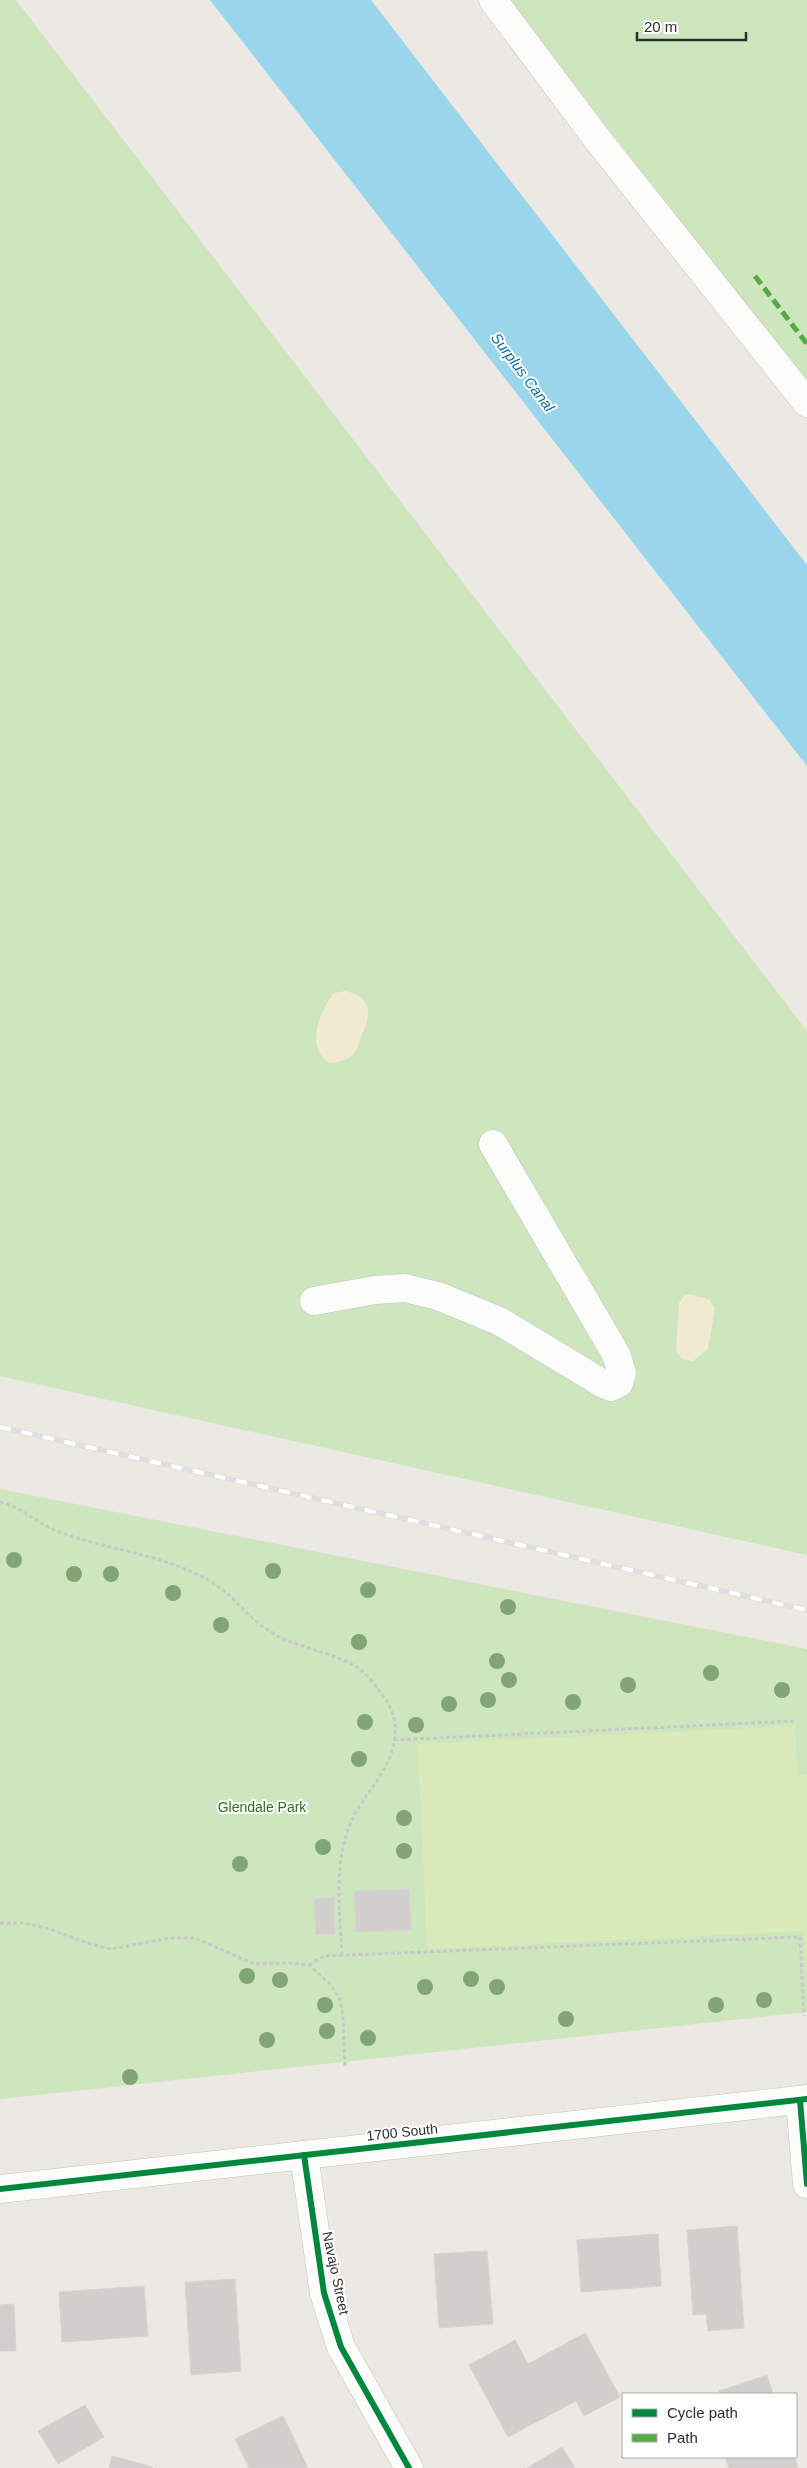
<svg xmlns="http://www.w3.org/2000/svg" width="807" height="2468" font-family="Arial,sans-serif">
	<rect width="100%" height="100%" fill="#ece8e4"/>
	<g fill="#cee6be">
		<polygon points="0,0 16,0 807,1031 807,1555 0,1376"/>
		<polygon points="507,0 807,0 807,383"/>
		<polygon points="0,1489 807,1649 807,2012 0,2099"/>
	</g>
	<g fill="#f0ead3">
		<path d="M346 991C374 998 371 1015 361 1037 359 1043 357 1051 352 1055 346 1061 338 1062 330 1063 305 1048 319 1012 334 993Z"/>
		<polygon points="690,1294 710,1300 715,1309 708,1349 693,1361 682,1359 676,1351 679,1303 684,1296"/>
	</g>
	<polygon fill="#d9eabb" points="795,1726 797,1775 807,1775 807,1981 804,1931 427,1949 418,1744"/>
	<polygon fill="#99d6ec" points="210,0 371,0 807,565 807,766"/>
	<g fill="#d1cecb" stroke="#d7d4d0">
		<polygon points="409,1889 411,1930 356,1932 354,1891"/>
		<polygon points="334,1897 335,1934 316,1935 314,1899"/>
		<polygon points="737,2226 744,2328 708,2331 706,2314 693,2315 687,2230"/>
		<polygon points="658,2234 661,2286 581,2292 577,2240"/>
		<polygon points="487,2251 493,2324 439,2328 434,2254"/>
		<polygon points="235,2279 241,2371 191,2375 185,2282"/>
		<polygon points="144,2286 148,2336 62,2342 59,2292"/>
		<polygon points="14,2304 16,2351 0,2351 0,2305"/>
		<polygon points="585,2333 620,2397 584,2416 576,2401 508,2437 469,2365 515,2340 528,2364"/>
		<polygon points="767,2375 773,2394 720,2394 719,2391"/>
		<polygon points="85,2405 104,2437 58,2464 38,2431"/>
		<polygon points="283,2416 308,2468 249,2468 235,2439"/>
		<polygon points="562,2447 575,2468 527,2468"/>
		<polygon points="112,2456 153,2467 152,2468 109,2468"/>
		<polygon points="725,2457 794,2457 798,2468 729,2468"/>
	</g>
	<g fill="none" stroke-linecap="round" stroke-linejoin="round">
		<g stroke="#c5c4c5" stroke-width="29">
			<g id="minor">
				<polyline points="493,0 598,140 807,403"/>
				<polyline points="314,1301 375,1290 405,1288 438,1296 499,1321 602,1383 611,1387 619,1383 622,1373 616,1354 493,1144"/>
				<polyline points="800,2100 807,2184"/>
				<polyline points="304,2155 324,2293 341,2347 409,2468"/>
				<polyline points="0,2189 807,2099"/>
			</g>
		</g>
		<g stroke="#c9c9c8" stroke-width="3" stroke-dasharray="4 2.5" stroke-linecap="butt">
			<path d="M0 1502C21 1506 37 1524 57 1531 97 1547 140 1551 180 1567 198 1574 214 1582 229 1595 243 1608 254 1622 271 1632 298 1649 332 1651 358 1668 367 1674 375 1685 381 1693 390 1705 396 1717 395 1731 395 1767 367 1789 353 1818 332 1861 340 1910 342 1956"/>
			<polyline points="394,1740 795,1721"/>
			<polyline points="0,1923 23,1923 50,1929 87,1943 111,1949 169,1938 195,1938 254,1964 291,1963 309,1965 331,1985 340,2000 343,2016 345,2068"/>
			<polyline points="309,1965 324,1956 800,1937 804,2016"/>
		</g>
		<use href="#minor" stroke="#fcfcfb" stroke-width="28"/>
		<g stroke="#dfdfe1" stroke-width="5.5">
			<polyline id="rail" points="0,1427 807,1610"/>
		</g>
		<use href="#rail" stroke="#fff" stroke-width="4" stroke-dasharray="11" stroke-linecap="butt"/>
		<polyline stroke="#54ab44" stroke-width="5" stroke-dasharray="10 5" stroke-linecap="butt" points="755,276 807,344"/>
		<g stroke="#fff" stroke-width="9">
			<g id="cycleway">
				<polyline points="800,2100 807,2184"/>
				<polyline points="304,2155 324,2293 341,2347 409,2468"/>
				<polyline points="0,2189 807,2099"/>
			</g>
		</g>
		<use href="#cycleway" stroke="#00873e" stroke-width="6"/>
	</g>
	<g fill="#82a575">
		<circle cx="14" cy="1560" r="8"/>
		<circle cx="273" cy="1571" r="8"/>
		<circle cx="74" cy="1574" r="8"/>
		<circle cx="111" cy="1574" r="8"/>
		<circle cx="368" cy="1590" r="8"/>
		<circle cx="173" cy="1593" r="8"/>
		<circle cx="508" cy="1607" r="8"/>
		<circle cx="221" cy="1625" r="8"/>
		<circle cx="359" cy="1642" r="8"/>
		<circle cx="497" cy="1661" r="8"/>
		<circle cx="711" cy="1673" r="8"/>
		<circle cx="509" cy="1680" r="8"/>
		<circle cx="628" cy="1685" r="8"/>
		<circle cx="782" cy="1690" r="8"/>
		<circle cx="488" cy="1700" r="8"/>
		<circle cx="573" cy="1702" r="8"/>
		<circle cx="449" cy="1704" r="8"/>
		<circle cx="365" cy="1722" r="8"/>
		<circle cx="416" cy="1725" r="8"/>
		<circle cx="359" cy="1759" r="8"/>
		<circle cx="404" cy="1818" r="8"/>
		<circle cx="323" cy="1847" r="8"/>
		<circle cx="404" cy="1851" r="8"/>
		<circle cx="240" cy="1864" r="8"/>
		<circle cx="247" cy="1976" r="8"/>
		<circle cx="471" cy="1979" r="8"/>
		<circle cx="280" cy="1980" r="8"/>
		<circle cx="425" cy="1987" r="8"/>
		<circle cx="497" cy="1987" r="8"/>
		<circle cx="764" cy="2000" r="8"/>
		<circle cx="325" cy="2005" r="8"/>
		<circle cx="716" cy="2005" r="8"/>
		<circle cx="566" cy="2019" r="8"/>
		<circle cx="327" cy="2031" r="8"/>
		<circle cx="368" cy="2038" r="8"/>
		<circle cx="267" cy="2040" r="8"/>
		<circle cx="130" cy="2077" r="8"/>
	</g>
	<g text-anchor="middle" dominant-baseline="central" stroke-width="4" stroke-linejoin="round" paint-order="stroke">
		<g font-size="14" fill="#2c6e1b" stroke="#fff">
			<text x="262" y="1807">Glendale Park</text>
		</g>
		<g font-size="14" fill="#2e2e2e" stroke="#fff">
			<text transform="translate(402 2132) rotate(-6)">1700 South</text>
			<text transform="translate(336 2273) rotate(78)">Navajo Street</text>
		</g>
		<g font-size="15" font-style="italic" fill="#0d6fa3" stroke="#fff">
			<text transform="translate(523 372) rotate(53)">Surplus Canal</text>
		</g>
	</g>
	<rect x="622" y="2393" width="175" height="65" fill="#ffffff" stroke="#ababab"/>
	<rect x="632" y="2409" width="25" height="8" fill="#00873e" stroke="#ababab"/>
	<text x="667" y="2418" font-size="15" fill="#2e2e2e">Cycle path</text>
	<rect x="632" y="2434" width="25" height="8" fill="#54ab44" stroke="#ababab"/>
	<text x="667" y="2443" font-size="15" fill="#2e2e2e">Path</text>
	<path d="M637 32v8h109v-8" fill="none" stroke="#2e2e2e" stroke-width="2.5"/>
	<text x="644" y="32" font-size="15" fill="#2e2e2e" stroke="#ffffff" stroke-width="4" paint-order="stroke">20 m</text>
</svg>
